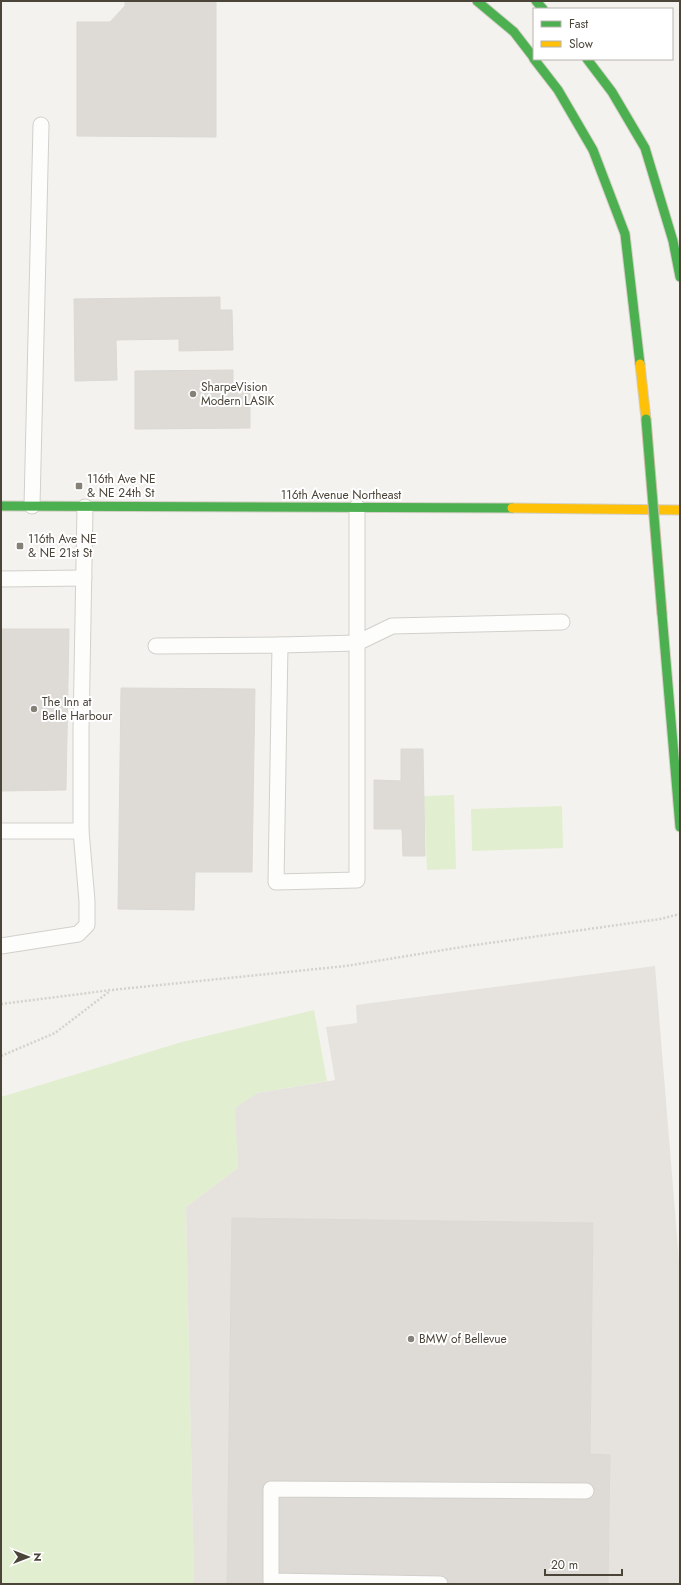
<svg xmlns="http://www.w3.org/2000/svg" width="681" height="1585" font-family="Jost,sans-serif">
	<rect width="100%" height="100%" fill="#f4f2ee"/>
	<g fill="#e1eecf">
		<polygon points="454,795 456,869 427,870 424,796"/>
		<polygon points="562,806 563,848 472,851 471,809"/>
		<polygon points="314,1010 327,1081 257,1093 236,1108 238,1168 186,1207 194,1584 1,1584 1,1097 182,1042"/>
	</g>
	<polygon fill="#e6e3df" points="655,966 680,1273 680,1584 608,1584 610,1455 590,1454 593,1223 232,1218 227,1584 194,1584 186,1207 238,1168 235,1108 257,1093 335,1080 326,1027 357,1023 356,1005"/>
	<g fill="#dedbd6" stroke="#dcd9d4">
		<polygon points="125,1 216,1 216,137 77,136 77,22 110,22 125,6"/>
		<polygon points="220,297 220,310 232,310 233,350 179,351 179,339 116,340 117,380 75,381 74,299"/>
		<polygon points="233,370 233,388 250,388 250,428 135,429 135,371"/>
		<polygon points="1,629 69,629 66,790 1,791"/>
		<polygon points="121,688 255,689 252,872 195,872 194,910 118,909"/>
		<polygon points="401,749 423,749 425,856 403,856 402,829 374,829 374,780 401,781"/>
		<polygon points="232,1218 593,1223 590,1454 610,1455 608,1584 227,1584"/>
	</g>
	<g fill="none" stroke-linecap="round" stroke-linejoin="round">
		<g stroke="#d2d0cb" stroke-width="17">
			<g id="lane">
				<polyline points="32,506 41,125"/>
				<polyline points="1,579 84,578"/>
				<polyline points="280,645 357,643 392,626 562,622"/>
				<polyline points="156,646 280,645 276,882 357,880 357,507"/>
				<polyline points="1,831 81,831"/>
				<polyline points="1,946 78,934 87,925 87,901 81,831 81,730 85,507"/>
				<polyline points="440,1584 271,1581 271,1489 586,1491"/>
			</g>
		</g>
		<g stroke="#d3cfc5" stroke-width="11">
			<g id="fast">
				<polyline points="477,1 514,32 534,58"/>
				<polyline points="536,1 543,9"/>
				<polyline points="534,59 558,90 593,150 625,234 640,364"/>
				<polyline points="587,59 612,92 645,148 673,241 680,277"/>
				<polyline points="1,506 512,508"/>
				<polyline points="662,614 680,827"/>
			</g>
		</g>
		<g stroke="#d3cfc5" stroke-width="11">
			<g id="slow">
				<polyline points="640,364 646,419"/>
				<polyline points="512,508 680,510"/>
			</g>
		</g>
		<g stroke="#d3d2cc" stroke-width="2.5" stroke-dasharray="2 2" stroke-linecap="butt">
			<polyline points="1,1004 111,990 346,966 468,946 660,919 680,914"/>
			<polyline points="1,1056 55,1033 110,991"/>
		</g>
		<use href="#lane" stroke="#fdfdfc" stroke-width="15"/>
		<use href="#fast" stroke="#4caf50" stroke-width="9"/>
		<use href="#slow" stroke="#ffc107" stroke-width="9"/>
		<g stroke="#ccbfa9" stroke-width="11" stroke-linecap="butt">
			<polyline id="fast-bridge" points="646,419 662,614"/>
		</g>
		<use href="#fast-bridge" stroke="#4caf50" stroke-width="9"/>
	</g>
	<g fill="#868178" stroke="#fff" stroke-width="1.5">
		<circle cx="193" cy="394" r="4"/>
		<rect x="75" y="482" width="8" height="8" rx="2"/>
		<rect x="16" y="542" width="8" height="8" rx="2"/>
		<circle cx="34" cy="709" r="4"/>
		<circle cx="411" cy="1339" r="4"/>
	</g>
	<g text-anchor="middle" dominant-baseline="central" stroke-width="4" stroke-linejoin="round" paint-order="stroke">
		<g font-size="12" fill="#4b4439" stroke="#fff" text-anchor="start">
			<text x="201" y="387">SharpeVision<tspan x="201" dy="14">Modern LASIK</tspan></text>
			<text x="87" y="479">116th Ave NE<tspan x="87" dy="14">&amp; NE 24th St</tspan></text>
			<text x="28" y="539">116th Ave NE<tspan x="28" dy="14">&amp; NE 21st St</tspan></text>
			<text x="42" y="702">The Inn at<tspan x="42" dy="14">Belle Harbour</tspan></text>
			<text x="419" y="1339">BMW of Bellevue</text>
		</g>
		<g font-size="12" fill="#4b4439" stroke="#fff">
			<text x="341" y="495">116th Avenue Northeast</text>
		</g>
	</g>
	<rect width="681" height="1585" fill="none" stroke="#4b4439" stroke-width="4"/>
	<rect x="533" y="8" width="140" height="52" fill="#ffffff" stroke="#b7b4b0"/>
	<rect x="541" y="21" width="20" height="6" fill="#4caf50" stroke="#b7b4b0"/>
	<text x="569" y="28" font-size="12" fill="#4b4439">Fast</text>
	<rect x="541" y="41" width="20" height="6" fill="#ffc107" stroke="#b7b4b0"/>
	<text x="569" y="48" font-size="12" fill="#4b4439">Slow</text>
	<g transform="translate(28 1557) rotate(90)" stroke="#ffffff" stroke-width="3" paint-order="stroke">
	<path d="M0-3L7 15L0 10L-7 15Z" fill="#4b4439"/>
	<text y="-6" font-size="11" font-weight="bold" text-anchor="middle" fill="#4b4439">N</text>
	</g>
	<path d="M545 1569v6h77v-6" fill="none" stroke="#4b4439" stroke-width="2"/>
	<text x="551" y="1569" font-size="12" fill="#4b4439" stroke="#ffffff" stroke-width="3" paint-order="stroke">20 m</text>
</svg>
